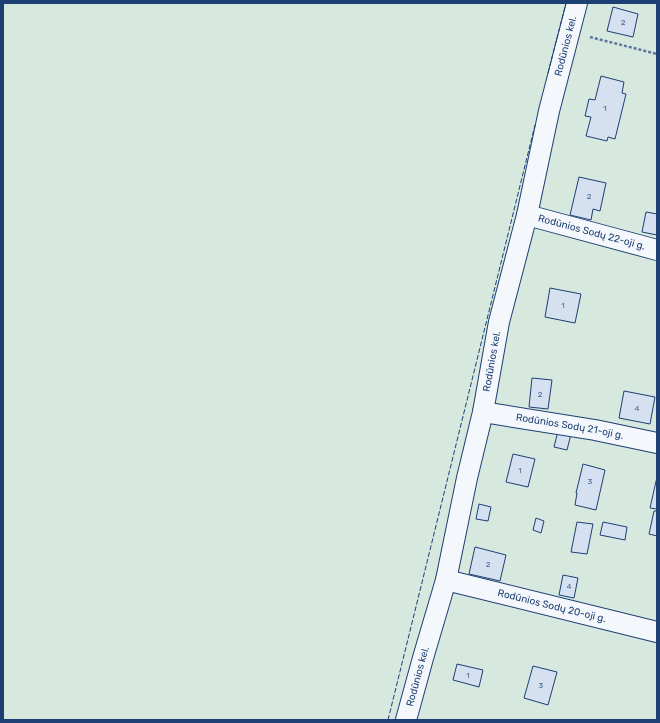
<svg xmlns="http://www.w3.org/2000/svg" width="660" height="723" font-family="Rubik,sans-serif">
	<rect width="100%" height="100%" fill="#f4f7fb"/>
	<rect fill="#d7e8df" stroke="#687fa3" x="3" y="3" width="654" height="717"/>
	<g fill="#d5e0f0" stroke="#1d3f73">
		<polygon points="613,7 638,14 633,37 607,31"/>
		<polygon points="601,76 624,82 622,93 626,94 615,139 608,137 607,141 586,136 591,117 585,116 589,99 595,100"/>
		<polygon points="579,177 606,183 600,211 593,209 591,220 570,215"/>
		<polygon points="646,212 657,214 657,235 642,232"/>
		<polygon points="550,288 581,294 575,323 545,317"/>
		<polygon points="532,378 552,380 548,409 529,407"/>
		<polygon points="624,391 655,397 650,424 619,418"/>
		<polygon points="558,431 571,434 567,450 554,447"/>
		<polygon points="513,454 535,459 528,487 506,482"/>
		<polygon points="583,464 605,470 596,510 575,505 577,493 576,493"/>
		<polygon points="657,477 657,509 650,508"/>
		<polygon points="479,504 491,507 488,521 476,519"/>
		<polygon points="654,511 657,511 657,536 649,534"/>
		<polygon points="536,518 544,521 541,533 533,530"/>
		<polygon points="577,522 593,524 587,554 571,552"/>
		<polygon points="603,522 627,527 625,540 600,535"/>
		<polygon points="475,547 506,555 500,581 469,574"/>
		<polygon points="563,575 578,578 574,598 559,595"/>
		<polygon points="457,664 483,670 479,687 453,680"/>
		<polygon points="533,666 557,672 548,705 524,698"/>
	</g>
	<g fill="none" stroke-linecap="round" stroke-linejoin="round">
		<g stroke="#1d3f73" stroke-width="22">
			<g id="minor">
				<path id="s1" d="M527 215 657 250"/>
				<path id="s2" d="M483 412 595 430 657 443"/>
				<path id="s3" d="M446 580 657 632"/>
				<path id="s4" d="M406 720 423 658 446 580 467 478 483 412 499 322 527 215 549 111 577 3"/>
			</g>
		</g>
		<polyline stroke="#5e769c" stroke-width="2.5" stroke-dasharray="3 2" stroke-linecap="butt" points="590,37 657,54"/>
		<use href="#minor" stroke="#f4f7fb" stroke-width="20"/>
		<g stroke="#1d3f73" stroke-width="1" stroke-dasharray="5 2" stroke-linecap="butt">
			<polyline points="548,73 566,3"/>
			<polyline points="388,720 535,125"/>
		</g>
	</g>
	<g text-anchor="middle" dominant-baseline="central" stroke-width="3" stroke-linejoin="round" paint-order="stroke">
		<g font-size="8" fill="#4b6792">
			<text x="623" y="22">2</text>
			<text x="605" y="108">1</text>
			<text x="589" y="196">2</text>
			<text x="563" y="305">1</text>
			<text x="540" y="394">2</text>
			<text x="637" y="408">4</text>
			<text x="520" y="470">1</text>
			<text x="590" y="481">3</text>
			<text x="488" y="564">2</text>
			<text x="569" y="586">4</text>
			<text x="468" y="675">1</text>
			<text x="541" y="685">3</text>
		</g>
		<g font-size="10" fill="#1d3f73" stroke="#f4f7fb">
			<text stroke="none"><textPath href="#s4" startOffset="693">Rodūnios kel.</textPath></text>
			<text stroke="none"><textPath href="#s1" startOffset="67">Rodūnios Sodų 22-oji g.</textPath></text>
			<text stroke="none"><textPath href="#s4" startOffset="369">Rodūnios kel.</textPath></text>
			<text stroke="none"><textPath href="#s2" startOffset="88">Rodūnios Sodų 21-oji g.</textPath></text>
			<text stroke="none"><textPath href="#s3" startOffset="109">Rodūnios Sodų 20-oji g.</textPath></text>
			<text stroke="none"><textPath href="#s4" startOffset="45">Rodūnios kel.</textPath></text>
		</g>
	</g>
	<rect width="660" height="723" fill="none" stroke="#1d3f73" stroke-width="8"/>
</svg>
